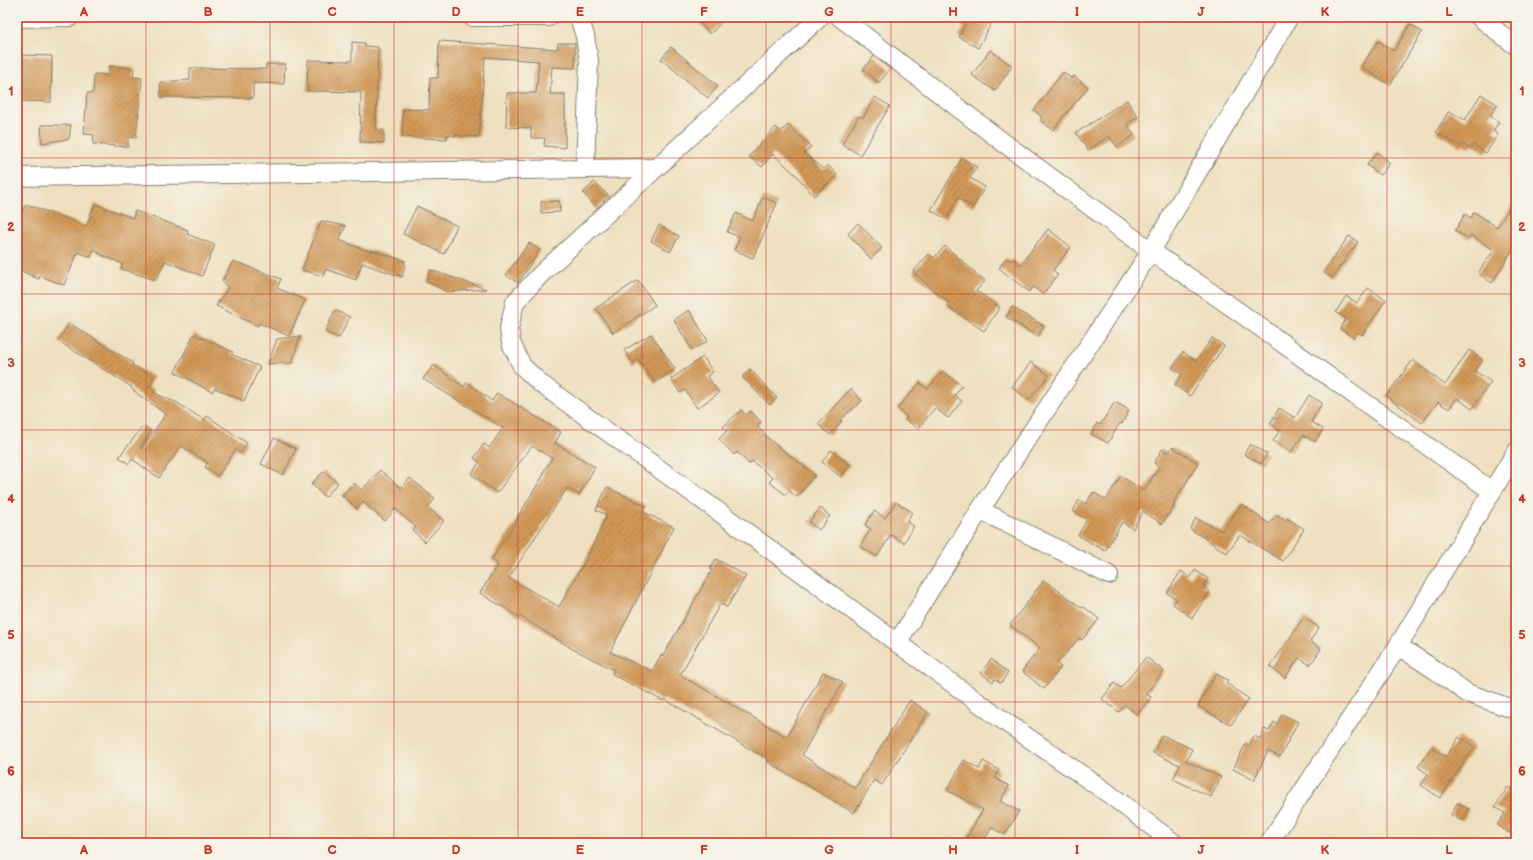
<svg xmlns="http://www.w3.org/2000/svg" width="1533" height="860" font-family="'Balsamiq Sans',sans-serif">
	<defs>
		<pattern id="building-hatch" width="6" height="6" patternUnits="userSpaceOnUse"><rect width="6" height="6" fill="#d29857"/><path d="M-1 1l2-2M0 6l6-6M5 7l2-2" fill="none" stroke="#aa7b47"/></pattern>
	</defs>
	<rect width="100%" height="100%" fill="#f7f3e8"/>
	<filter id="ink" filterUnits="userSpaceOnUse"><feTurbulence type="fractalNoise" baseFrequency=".025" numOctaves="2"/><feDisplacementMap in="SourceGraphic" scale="8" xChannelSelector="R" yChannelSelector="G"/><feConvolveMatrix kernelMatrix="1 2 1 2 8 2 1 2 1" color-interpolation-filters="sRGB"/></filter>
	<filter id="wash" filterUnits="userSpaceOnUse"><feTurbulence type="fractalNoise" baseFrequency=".012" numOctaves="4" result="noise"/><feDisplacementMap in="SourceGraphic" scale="16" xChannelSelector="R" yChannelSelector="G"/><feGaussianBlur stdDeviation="0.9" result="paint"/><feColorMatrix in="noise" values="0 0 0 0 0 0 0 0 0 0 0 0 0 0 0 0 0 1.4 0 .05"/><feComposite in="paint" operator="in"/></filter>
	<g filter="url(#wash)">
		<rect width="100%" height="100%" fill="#eedfbe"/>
		<g id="blocks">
			<g fill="url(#building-hatch)">
				<polygon points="694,17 727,17 710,34"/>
				<polygon points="951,17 995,17 978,48 959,37 965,25"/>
				<polygon points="1410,24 1422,32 1390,85 1361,67 1378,41 1394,51"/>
				<polygon points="439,41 557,49 558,43 575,43 575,68 552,67 550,94 565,94 565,148 544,146 545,138 531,138 531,128 506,127 507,93 536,93 539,61 485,57 479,137 447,135 447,139 402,137 403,109 429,110 430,78 438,78"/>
				<polygon points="352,42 365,43 364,46 378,47 376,129 384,130 384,143 360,142 361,92 307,91 308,60 352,61"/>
				<polygon points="671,47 718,86 708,98 661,59"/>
				<polygon points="990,50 1012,66 995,91 972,75"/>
				<polygon points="17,55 52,56 51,102 21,101 22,91 17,91"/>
				<polygon points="874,56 890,69 879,83 863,69"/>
				<polygon points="266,64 285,64 284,84 253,83 253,98 161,97 160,82 190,80 190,68 266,69"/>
				<polygon points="109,66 134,68 133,77 142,78 136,138 128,137 128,147 93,144 94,135 84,134 87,93 93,93 94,74 108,75"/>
				<polygon points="1063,72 1072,79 1074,76 1088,87 1053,130 1040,120 1042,117 1034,110"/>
				<polygon points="1481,94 1498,105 1490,116 1499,122 1493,131 1498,134 1486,153 1473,144 1470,149 1463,144 1461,147 1436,132 1449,111 1465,120"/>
				<polygon points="875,97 890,106 860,155 842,144 859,116 863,118"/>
				<polygon points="1127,100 1138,117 1127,124 1134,135 1117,147 1109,136 1088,150 1076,133"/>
				<polygon points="41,125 71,125 69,139 42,143"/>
				<polygon points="788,125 811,147 804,153 823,169 828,165 837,175 814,196 797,176 773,154 762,167 749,156 776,127 781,132"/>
				<polygon points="1377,152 1390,163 1380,175 1367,165"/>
				<polygon points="962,158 977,167 970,178 985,187 973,207 958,198 946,219 931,210"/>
				<polygon points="594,182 609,196 597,208 583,193"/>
				<polygon points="763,197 777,203 753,258 734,250 740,237 727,232 736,213 753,221"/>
				<polygon points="1516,198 1516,244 1492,283 1478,273 1494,250 1471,235 1469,239 1455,231 1465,214 1471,218 1474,212 1497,227"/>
				<polygon points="559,201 560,212 541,213 541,202"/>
				<polygon points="26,204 86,226 95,204 133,218 135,211 188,230 187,234 215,245 202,276 165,261 156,280 121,269 123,264 100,254 94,249 91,257 78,252 64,285 40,276 39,279 17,269 17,211 22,211"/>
				<polygon points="417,206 457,226 444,254 403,234"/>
				<polygon points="321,221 346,226 339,240 371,252 372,250 405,261 405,266 402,277 362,263 356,280 326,269 323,276 302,270"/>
				<polygon points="858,223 882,248 871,259 848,234"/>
				<polygon points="659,225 679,236 670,252 651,241"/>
				<polygon points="1048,229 1071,247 1053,270 1058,275 1043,294 1033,287 1029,292 999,268 1006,258 1011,261 1013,259 1020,265"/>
				<polygon points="1349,236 1358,242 1332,278 1323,272"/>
				<polygon points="529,243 540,250 518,283 506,275"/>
				<polygon points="945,246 985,281 976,291 1000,307 984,331 947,306 949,303 913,272 929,254 934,258"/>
				<polygon points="233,261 281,279 277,288 305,300 289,336 259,323 258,326 216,306 228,288 222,281"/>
				<polygon points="431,270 486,289 447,292 426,281"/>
				<polygon points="638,280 655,305 613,333 596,308"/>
				<polygon points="1368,288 1386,300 1362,335 1357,332 1354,338 1340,329 1346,319 1336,312 1346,296 1357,303"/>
				<polygon points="1012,307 1044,326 1038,337 1006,317"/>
				<polygon points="335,310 350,317 339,338 325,332"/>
				<polygon points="689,310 708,341 692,350 674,320"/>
				<polygon points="69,323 133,363 132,365 154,377 149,387 155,390 154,393 175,402 176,402 204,420 207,416 247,443 241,453 236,449 218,476 205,467 208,463 181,446 159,478 132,459 129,464 119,457 143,426 151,431 140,448 141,449 166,414 139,395 131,388 132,387 58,341"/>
				<polygon points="194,334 233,352 231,354 260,367 244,401 215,388 212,392 175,372"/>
				<polygon points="651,334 675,369 655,383 638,359 633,363 624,350"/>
				<polygon points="300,336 292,363 268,364 277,339"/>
				<polygon points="1212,338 1224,346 1190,396 1175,385 1182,374 1172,368 1183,352 1196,361"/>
				<polygon points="1469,350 1483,360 1475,371 1491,382 1472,409 1457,398 1449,409 1438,402 1422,423 1386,396 1413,360 1445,385"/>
				<polygon points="703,357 713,372 707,376 719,393 697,408 685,390 680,393 671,379"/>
				<polygon points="1031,362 1049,375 1029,400 1012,387"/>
				<polygon points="434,365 464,387 467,382 492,401 497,393 561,432 555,443 595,467 579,495 567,488 509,578 559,607 586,559 607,515 596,510 607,487 646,506 643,512 674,527 610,652 652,671 661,655 663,656 712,570 710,569 716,559 746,576 727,607 720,604 680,675 787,737 823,672 843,682 802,755 855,788 910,700 928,712 882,785 874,780 854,813 768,762 769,760 664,699 663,701 612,674 614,670 571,648 520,616 519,617 480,593 498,564 491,560 518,519 517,518 544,474 543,473 552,458 532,446 497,493 471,474 480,462 474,458 484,444 489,448 503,428 423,379"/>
				<polygon points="750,369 777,398 770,405 742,377"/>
				<polygon points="943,371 962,386 955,395 962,401 948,418 935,408 918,429 905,419 907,417 897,408 920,383 928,389"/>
				<polygon points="851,389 862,401 840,420 842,421 830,435 818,424"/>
				<polygon points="1309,395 1322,403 1311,422 1323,429 1315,442 1303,435 1291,452 1273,441 1280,430 1270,424 1279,408 1295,418"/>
				<polygon points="1115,402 1129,410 1122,424 1120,423 1108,443 1091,434 1097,423 1100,425"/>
				<polygon points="741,410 746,415 751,411 761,422 757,426 770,440 815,475 797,497 789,491 786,495 769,482 773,478 752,461 749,464 737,452 734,455 719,439 727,431 723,427"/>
				<polygon points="274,438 296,449 283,475 261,464"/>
				<polygon points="1250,444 1267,454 1261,464 1244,454"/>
				<polygon points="1172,447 1198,463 1173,504 1175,505 1162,524 1143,511 1133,529 1122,522 1105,551 1078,535 1087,520 1073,511 1079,500 1086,504 1093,492 1106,500 1121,476 1144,491 1159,467 1154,463 1162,449 1168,453"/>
				<polygon points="831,450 850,465 841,477 822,462"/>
				<polygon points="380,470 401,488 410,478 435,499 428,507 444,521 425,542 412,530 416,527 395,509 385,521 363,502 357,509 342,495 354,483 362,490"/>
				<polygon points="324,471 338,483 325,497 311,484"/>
				<polygon points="896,502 912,512 907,522 914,526 904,543 891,535 877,557 860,546 871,529 865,525 874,511 885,518"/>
				<polygon points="1242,504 1269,524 1276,515 1286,521 1287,518 1304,529 1283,561 1240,535 1227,553 1190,529 1196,518 1222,531"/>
				<polygon points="820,508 830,516 819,530 809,522"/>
				<polygon points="1195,570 1208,579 1203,586 1210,592 1192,618 1173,604 1177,599 1167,593 1181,571 1190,578"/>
				<polygon points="1044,580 1082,608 1084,607 1099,619 1082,640 1079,638 1057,664 1061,667 1044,689 1022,671 1040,648 1010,625"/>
				<polygon points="1304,617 1319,628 1310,641 1321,649 1310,665 1299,658 1285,678 1270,667"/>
				<polygon points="1146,657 1164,671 1146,694 1151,697 1137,715 1125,705 1119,712 1102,699 1114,683 1121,688"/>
				<polygon points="991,659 1008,673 1001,683 995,679 993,682 981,673"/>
				<polygon points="1216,674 1228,680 1226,683 1249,699 1231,725 1198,706"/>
				<polygon points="1282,714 1298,722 1280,757 1268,751 1254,780 1233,769 1246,743 1249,745 1254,736 1260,739 1264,729 1269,731 1274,722 1277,724"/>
				<polygon points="1162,735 1192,749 1186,761 1221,777 1211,797 1173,779 1180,765 1153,753"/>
				<polygon points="1459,737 1474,747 1440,798 1421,785 1428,774 1418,767 1431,747 1446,757"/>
				<polygon points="964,760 979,769 983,761 999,770 995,778 1009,786 1000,801 1019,811 1005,835 992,828 982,843 963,843 983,810 947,790"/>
				<polygon points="1508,787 1516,792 1516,837 1497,825 1505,813 1495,807"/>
				<polygon points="1457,803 1469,809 1463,821 1451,815"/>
			</g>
		</g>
	</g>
	<g filter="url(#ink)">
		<use href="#blocks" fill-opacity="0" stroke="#857e6d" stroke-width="1"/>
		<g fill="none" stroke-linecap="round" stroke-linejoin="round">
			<g stroke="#857e6d" stroke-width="20">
				<g id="minor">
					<polyline points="472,17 549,17"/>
					<polyline points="579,17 585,36 589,61 585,169"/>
					<polyline points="820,17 541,274 515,302 509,329 511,343 522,366 541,384 719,512 994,714 1105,791 1174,843"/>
					<polyline points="840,17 1004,143 1151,251 1239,312 1367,404 1492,491"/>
					<polyline points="1479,17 1516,46"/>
					<polyline points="17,18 70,17"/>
					<polyline points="17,177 655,168"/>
					<polyline points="980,510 1109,575"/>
					<polyline points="897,643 980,510 1151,251 1289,17"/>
					<polyline points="1398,646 1435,670 1467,693 1516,710"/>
					<polyline points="1269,843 1398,646 1516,452"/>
				</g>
			</g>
			<use href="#minor" stroke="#fff" stroke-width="18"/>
		</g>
	</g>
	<path fill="none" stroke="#c8321e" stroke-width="1" stroke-opacity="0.55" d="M146 17V843M270 17V843M394 17V843M518 17V843M642 17V843M766 17V843M891 17V843M1015 17V843M1139 17V843M1263 17V843M1387 17V843M17 158H1516M17 294H1516M17 430H1516M17 566H1516M17 702H1516"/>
	<rect width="1533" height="860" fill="none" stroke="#f7f3e8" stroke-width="44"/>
	<rect x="22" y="22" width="1489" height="816" fill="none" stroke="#c8321e" stroke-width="1.5"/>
	<g font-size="13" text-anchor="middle" font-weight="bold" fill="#c8321e">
		<text x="84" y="16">A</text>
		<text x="208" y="16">B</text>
		<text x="332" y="16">C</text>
		<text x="456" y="16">D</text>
		<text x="580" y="16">E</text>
		<text x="704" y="16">F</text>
		<text x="829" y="16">G</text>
		<text x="953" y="16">H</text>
		<text x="1077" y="16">I</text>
		<text x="1201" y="16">J</text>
		<text x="1325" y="16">K</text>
		<text x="1449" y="16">L</text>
		<text x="11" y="95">1</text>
		<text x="1522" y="95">1</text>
		<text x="11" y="231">2</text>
		<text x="1522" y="231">2</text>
		<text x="11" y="367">3</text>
		<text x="1522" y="367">3</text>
		<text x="11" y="503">4</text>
		<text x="1522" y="503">4</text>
		<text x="11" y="639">5</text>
		<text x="1522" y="639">5</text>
		<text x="11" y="775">6</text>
		<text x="1522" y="775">6</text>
		<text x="84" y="854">A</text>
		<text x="208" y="854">B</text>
		<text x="332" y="854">C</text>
		<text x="456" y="854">D</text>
		<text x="580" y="854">E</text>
		<text x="704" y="854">F</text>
		<text x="829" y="854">G</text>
		<text x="953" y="854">H</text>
		<text x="1077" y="854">I</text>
		<text x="1201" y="854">J</text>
		<text x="1325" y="854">K</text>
		<text x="1449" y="854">L</text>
	</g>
</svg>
